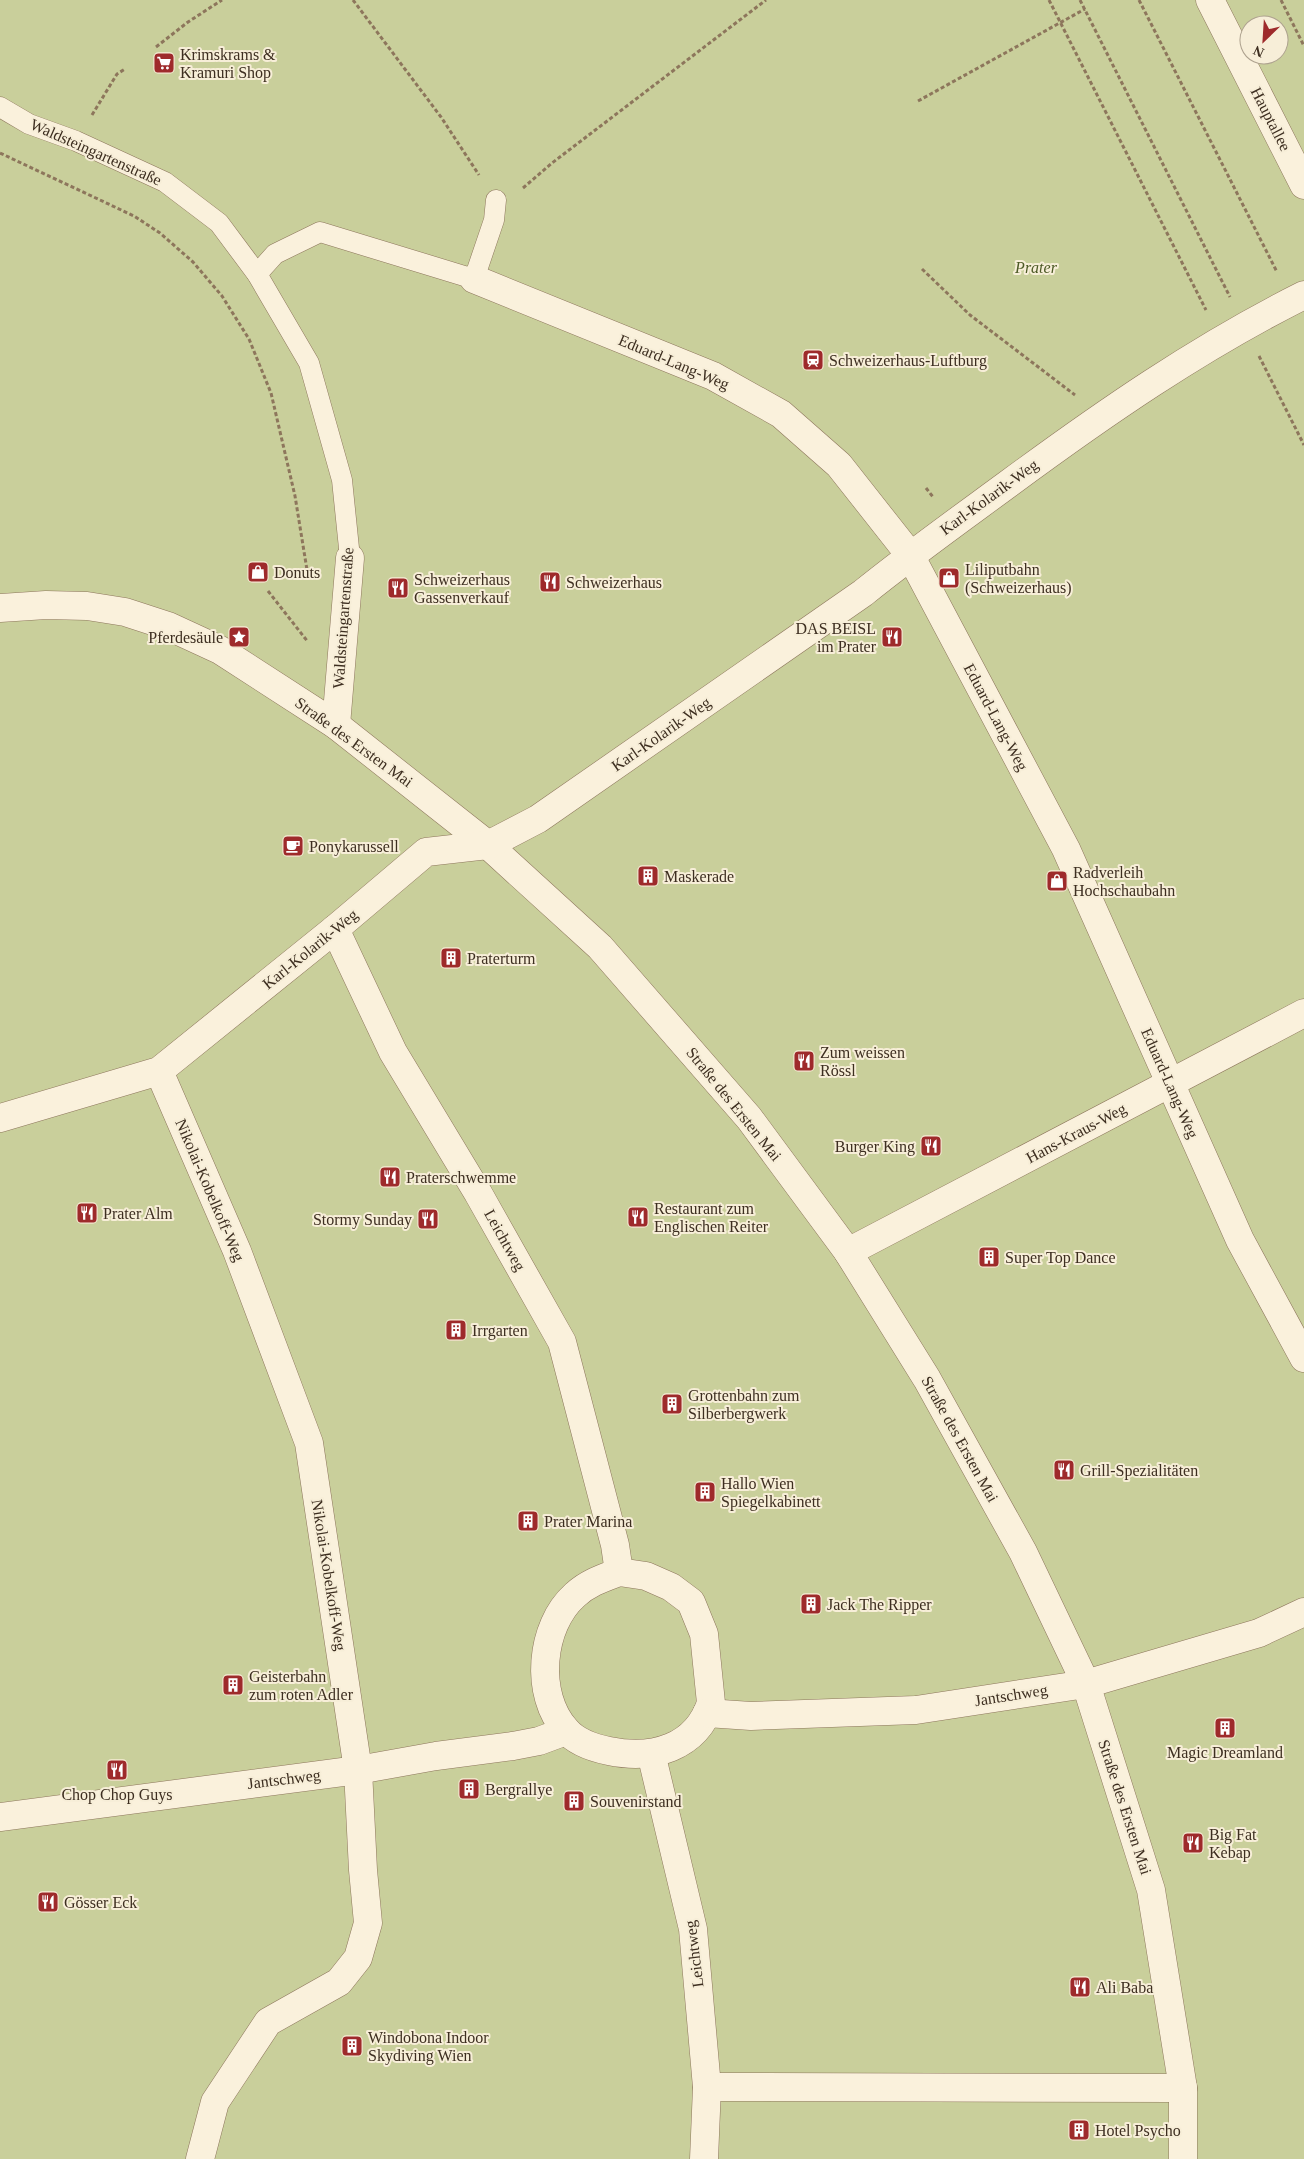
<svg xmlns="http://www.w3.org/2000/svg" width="1304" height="2159" font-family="'Times New Roman',serif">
	<rect width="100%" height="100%" fill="#f0e4c8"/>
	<path fill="#c9cf9b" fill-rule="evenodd" d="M0 0H1304V2159H0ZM1249 25H1279V55H1249Z"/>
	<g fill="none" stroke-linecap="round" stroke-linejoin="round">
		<g stroke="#8d765c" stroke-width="21">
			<g id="lane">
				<polyline points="0,107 29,124 76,141 165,182 219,223 257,274 309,363 342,480 350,558"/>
				<polyline points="257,274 275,254 320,232 474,279 494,220 496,200"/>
			</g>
		</g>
		<g stroke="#8d765c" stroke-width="29">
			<g id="street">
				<polyline points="1210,0 1304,185"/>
				<polyline points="474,279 713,376 781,414 839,465 910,555 1066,849 1240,1240 1304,1358"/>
				<polyline points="0,608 46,605 87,606 125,612 168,626 220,650 336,725 488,845 600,947 749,1118 848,1252 927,1379 1023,1552 1086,1684 1151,1890 1183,2088 1183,2159"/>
				<polyline points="336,725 350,558"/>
				<polyline points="335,929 393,1052 478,1193 562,1342 615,1545 619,1572"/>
				<polyline points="159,1071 237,1251 309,1443 358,1770 363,1870 368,1923 358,1958 339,1982 268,2022 215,2102 200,2159"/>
				<path d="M0 1118 159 1071 335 929 426 852 488 845 538 819 863 593C910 555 959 520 1008 484 1103 414 1198 348 1304 295"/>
				<polyline points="848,1252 1304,1013"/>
				<path d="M619 1572 646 1576 671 1587 691 1602 704 1634 711 1703C696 1748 653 1760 609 1751 594 1748 576 1742 566 1730 534 1695 540 1626 575 1595 588 1583 603 1578 619 1572Z"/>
				<polyline points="707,1713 751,1716 916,1710 1086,1684 1259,1633 1304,1612"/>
				<polyline points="651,1753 693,1929 707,2087 704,2159"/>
				<polyline points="0,1817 358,1770 436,1756 513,1746 539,1741 566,1731"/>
				<polyline points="707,2087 1183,2088"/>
			</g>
		</g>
		<g stroke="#8d765c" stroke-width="3" stroke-dasharray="4 2.5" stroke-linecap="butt">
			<polyline points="353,0 441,117 479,175"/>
			<polyline points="1049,0 1206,310"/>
			<polyline points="1080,0 1230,297"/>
			<polyline points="1139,0 1277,272"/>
			<polyline points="1281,0 1304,46"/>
			<polyline points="156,47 188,22 222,0"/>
			<polyline points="918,101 1085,9"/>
			<polyline points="92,115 117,74 125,69"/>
			<polyline points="0,153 134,216 160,233 193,262 222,296 249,339 271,393 295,496 307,570 315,571"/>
			<polyline points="523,188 552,163 766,0"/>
			<polyline points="922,269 970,315 1075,395"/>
			<polyline points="1259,356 1304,445"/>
			<polyline points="926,488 933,497"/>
			<polyline points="268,591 308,642"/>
		</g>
		<use href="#lane" stroke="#faf1dc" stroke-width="20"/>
		<use href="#street" stroke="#faf1dc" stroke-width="28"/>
	</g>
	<defs>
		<g id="supermarket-square" transform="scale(1.125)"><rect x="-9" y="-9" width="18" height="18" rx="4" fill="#9e2a2b" stroke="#f7eed8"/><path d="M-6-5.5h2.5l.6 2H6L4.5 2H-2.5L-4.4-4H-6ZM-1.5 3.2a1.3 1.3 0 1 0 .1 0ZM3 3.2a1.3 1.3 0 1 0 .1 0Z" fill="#fff"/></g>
		<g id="station-square" transform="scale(1.125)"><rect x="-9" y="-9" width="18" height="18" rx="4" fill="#9e2a2b" stroke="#f7eed8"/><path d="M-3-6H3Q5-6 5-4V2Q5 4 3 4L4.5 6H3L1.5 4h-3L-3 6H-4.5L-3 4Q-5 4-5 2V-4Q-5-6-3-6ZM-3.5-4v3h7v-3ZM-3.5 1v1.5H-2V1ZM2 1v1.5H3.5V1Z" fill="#fff"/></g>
		<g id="shop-square" transform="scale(1.125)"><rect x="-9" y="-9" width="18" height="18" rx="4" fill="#9e2a2b" stroke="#f7eed8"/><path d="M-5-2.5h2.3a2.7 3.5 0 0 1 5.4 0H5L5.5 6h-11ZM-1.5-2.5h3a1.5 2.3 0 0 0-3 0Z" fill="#fff"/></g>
		<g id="restaurant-square" transform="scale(1.125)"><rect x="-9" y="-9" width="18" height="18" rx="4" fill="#9e2a2b" stroke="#f7eed8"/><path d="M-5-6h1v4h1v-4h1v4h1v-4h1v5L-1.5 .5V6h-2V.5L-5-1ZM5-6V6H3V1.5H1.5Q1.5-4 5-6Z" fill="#fff"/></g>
		<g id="sight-square" transform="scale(1.125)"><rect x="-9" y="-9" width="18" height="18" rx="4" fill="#9e2a2b" stroke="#f7eed8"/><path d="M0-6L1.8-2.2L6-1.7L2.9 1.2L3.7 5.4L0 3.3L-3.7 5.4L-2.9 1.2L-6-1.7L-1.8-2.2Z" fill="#fff"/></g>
		<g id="cafe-square" transform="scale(1.125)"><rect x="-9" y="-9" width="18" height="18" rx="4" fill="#9e2a2b" stroke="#f7eed8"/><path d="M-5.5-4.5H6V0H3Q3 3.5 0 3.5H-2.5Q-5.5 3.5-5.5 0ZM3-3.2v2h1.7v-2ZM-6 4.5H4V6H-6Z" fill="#fff"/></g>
		<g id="building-square" transform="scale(1.125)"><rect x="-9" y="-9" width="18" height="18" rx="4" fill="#9e2a2b" stroke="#f7eed8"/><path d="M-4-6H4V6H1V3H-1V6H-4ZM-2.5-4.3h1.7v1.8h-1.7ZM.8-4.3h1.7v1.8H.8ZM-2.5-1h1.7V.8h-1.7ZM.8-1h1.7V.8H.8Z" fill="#fff"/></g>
	</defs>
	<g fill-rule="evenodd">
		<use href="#supermarket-square" x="164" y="63"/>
		<use href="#station-square" x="813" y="360"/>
		<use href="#shop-square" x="258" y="572"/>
		<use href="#shop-square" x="949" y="578"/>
		<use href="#restaurant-square" x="550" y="582"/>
		<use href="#restaurant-square" x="398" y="588"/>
		<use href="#sight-square" x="239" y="637"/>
		<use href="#restaurant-square" x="892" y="637"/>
		<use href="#cafe-square" x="293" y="846"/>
		<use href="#building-square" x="648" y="876"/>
		<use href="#shop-square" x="1057" y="881"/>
		<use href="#building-square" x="451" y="958"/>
		<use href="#restaurant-square" x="804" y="1061"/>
		<use href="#restaurant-square" x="931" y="1146"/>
		<use href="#restaurant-square" x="390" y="1177"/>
		<use href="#restaurant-square" x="87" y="1213"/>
		<use href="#restaurant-square" x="638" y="1217"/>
		<use href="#restaurant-square" x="428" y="1219"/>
		<use href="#building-square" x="989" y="1257"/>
		<use href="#building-square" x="456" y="1330"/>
		<use href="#building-square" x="672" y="1404"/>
		<use href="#restaurant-square" x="1064" y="1470"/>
		<use href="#building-square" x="705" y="1492"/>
		<use href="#building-square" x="528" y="1521"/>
		<use href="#building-square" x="811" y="1604"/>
		<use href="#building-square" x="233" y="1685"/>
		<use href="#building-square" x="1225" y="1728"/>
		<use href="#restaurant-square" x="117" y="1770"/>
		<use href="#building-square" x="469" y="1789"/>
		<use href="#building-square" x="574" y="1801"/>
		<use href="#restaurant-square" x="1193" y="1843"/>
		<use href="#restaurant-square" x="48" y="1902"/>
		<use href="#restaurant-square" x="1080" y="1987"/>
		<use href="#building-square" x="352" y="2046"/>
		<use href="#building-square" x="1079" y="2130"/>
	</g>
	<g text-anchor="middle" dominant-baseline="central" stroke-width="4" stroke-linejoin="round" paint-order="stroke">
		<g font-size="16" fill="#3d2e20" stroke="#f7eed8" text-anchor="start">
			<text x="180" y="54">Krimskrams &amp;<tspan x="180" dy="18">Kramuri Shop</tspan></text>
			<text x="829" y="360">Schweizerhaus-Luftburg</text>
			<text x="965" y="569">Liliputbahn<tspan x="965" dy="18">(Schweizerhaus)</tspan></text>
			<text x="274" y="572">Donuts</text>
			<text x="414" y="579">Schweizerhaus<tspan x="414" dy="18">Gassenverkauf</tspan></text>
			<text x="566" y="582">Schweizerhaus</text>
			<text x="876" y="628" text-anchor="end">DAS BEISL<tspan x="876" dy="18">im Prater</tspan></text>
			<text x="223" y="637" text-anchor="end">Pferdesäule</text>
			<text x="309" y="846">Ponykarussell</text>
			<text x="1073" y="872">Radverleih<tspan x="1073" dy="18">Hochschaubahn</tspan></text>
			<text x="664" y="876">Maskerade</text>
			<text x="467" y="958">Praterturm</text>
			<text x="820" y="1052">Zum weissen<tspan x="820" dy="18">Rössl</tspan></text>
			<text x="915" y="1146" text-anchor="end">Burger King</text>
			<text x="406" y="1177">Praterschwemme</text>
			<text x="654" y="1208">Restaurant zum<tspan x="654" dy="18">Englischen Reiter</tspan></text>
			<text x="103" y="1213">Prater Alm</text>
			<text x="412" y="1219" text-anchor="end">Stormy Sunday</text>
			<text x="1005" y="1257">Super Top Dance</text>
			<text x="472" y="1330">Irrgarten</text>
			<text x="688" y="1395">Grottenbahn zum<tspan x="688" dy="18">Silberbergwerk</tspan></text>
			<text x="1080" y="1470">Grill-Spezialitäten</text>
			<text x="721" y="1483">Hallo Wien<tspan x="721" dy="18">Spiegelkabinett</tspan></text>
			<text x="544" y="1521">Prater Marina</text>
			<text x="827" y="1604">Jack The Ripper</text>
			<text x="249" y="1676">Geisterbahn<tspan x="249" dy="18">zum roten Adler</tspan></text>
			<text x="1225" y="1752" text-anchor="middle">Magic Dreamland</text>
			<text x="485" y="1789">Bergrallye</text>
			<text x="117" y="1794" text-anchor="middle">Chop Chop Guys</text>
			<text x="590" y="1801">Souvenirstand</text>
			<text x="1209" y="1834">Big Fat<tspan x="1209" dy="18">Kebap</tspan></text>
			<text x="64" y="1902">Gösser Eck</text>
			<text x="1096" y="1987">Ali Baba</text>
			<text x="368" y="2037">Windobona Indoor<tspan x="368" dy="18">Skydiving Wien</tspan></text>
			<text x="1095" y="2130">Hotel Psycho</text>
		</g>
		<g font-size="16" fill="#3d2e20" stroke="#f7eed8">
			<text transform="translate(1271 119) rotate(63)">Hauptallee</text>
			<text transform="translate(96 152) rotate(24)">Waldsteingartenstraße</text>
			<text transform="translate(674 362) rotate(23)">Eduard-Lang-Weg</text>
			<text transform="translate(989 497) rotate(-36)">Karl-Kolarik-Weg</text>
			<text transform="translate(343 618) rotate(-86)">Waldsteingartenstraße</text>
			<text transform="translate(996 717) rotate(62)">Eduard-Lang-Weg</text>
			<text transform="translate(661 734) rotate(-35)">Karl-Kolarik-Weg</text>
			<text transform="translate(354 742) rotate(36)">Straße des Ersten Mai</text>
			<text transform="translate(310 949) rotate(-39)">Karl-Kolarik-Weg</text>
			<text transform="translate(1170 1083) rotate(66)">Eduard-Lang-Weg</text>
			<text transform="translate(734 1104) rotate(51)">Straße des Ersten Mai</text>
			<text transform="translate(1076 1133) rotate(-28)">Hans-Kraus-Weg</text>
			<text transform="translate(210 1190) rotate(67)">Nikolai-Kobelkoff-Weg</text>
			<text transform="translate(505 1240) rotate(61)">Leichtweg</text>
			<text transform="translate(960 1439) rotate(61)">Straße des Ersten Mai</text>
			<text transform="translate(329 1575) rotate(81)">Nikolai-Kobelkoff-Weg</text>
			<text transform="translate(1011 1695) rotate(-9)">Jantschweg</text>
			<text transform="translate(284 1779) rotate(-7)">Jantschweg</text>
			<text transform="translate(1125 1807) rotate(72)">Straße des Ersten Mai</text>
			<text transform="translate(694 1954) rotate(-97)">Leichtweg</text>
		</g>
		<g font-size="16" font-style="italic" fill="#4d5a26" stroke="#f7eed8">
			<text x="1036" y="267">Prater</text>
		</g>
	</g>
	<g transform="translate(1264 40) rotate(205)"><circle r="24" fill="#f7eed8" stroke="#ada18e"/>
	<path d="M0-4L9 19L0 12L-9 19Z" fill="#9e2a2b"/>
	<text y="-8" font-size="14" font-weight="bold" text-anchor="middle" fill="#3d2e20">N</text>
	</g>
</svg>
